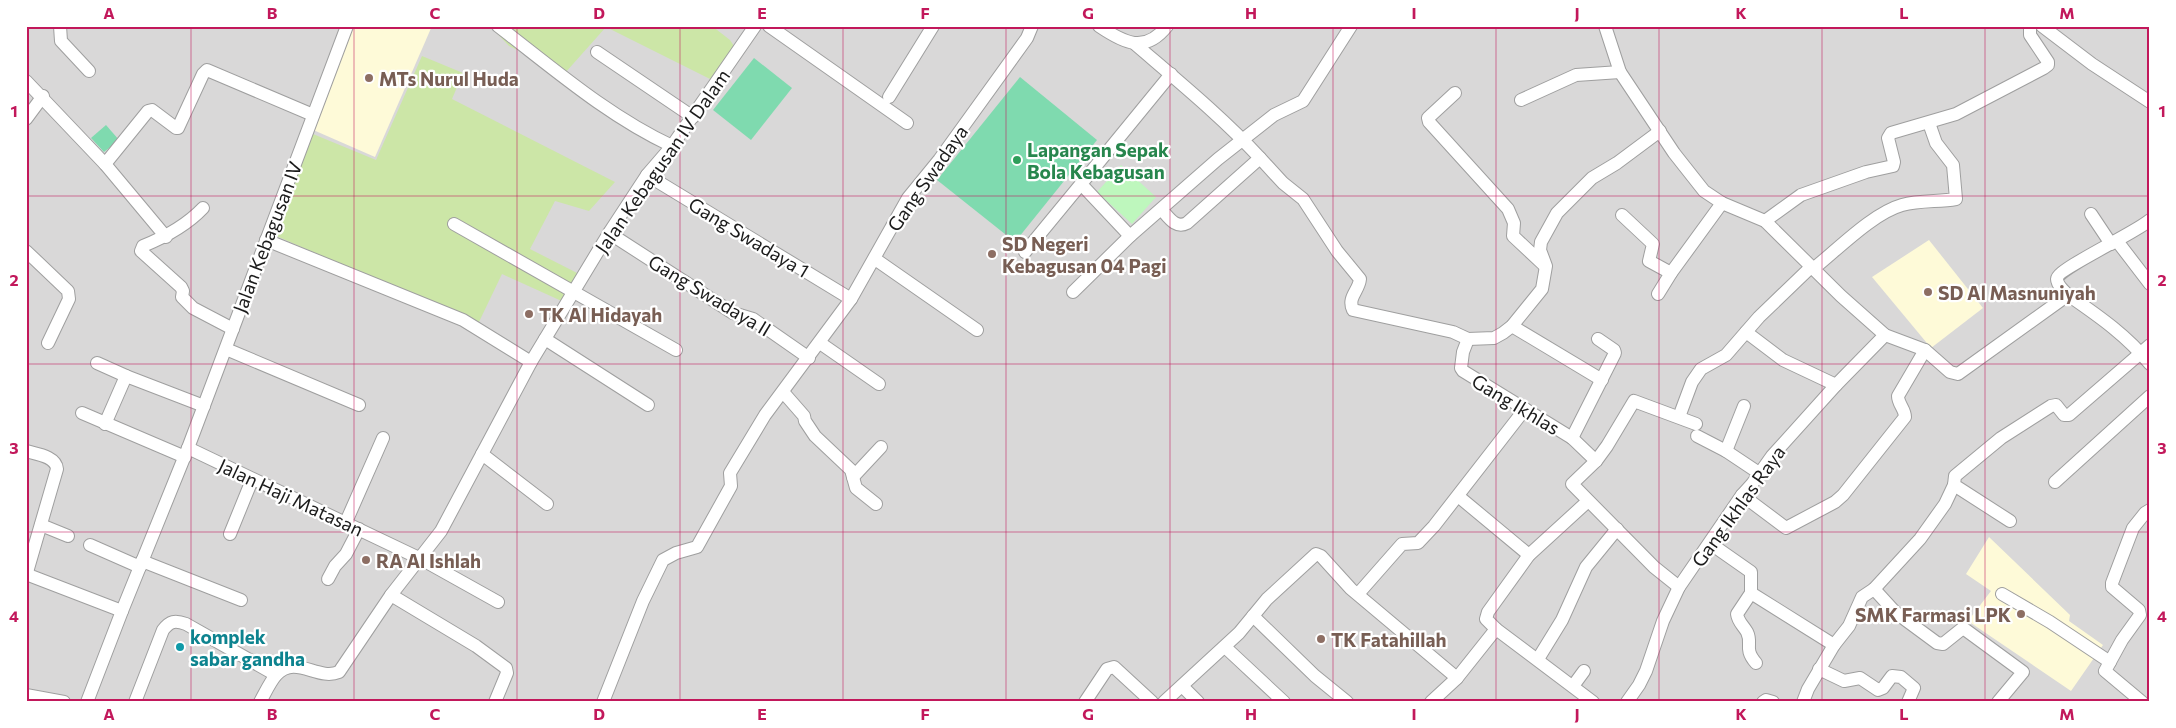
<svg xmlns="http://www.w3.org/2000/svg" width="2176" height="728" font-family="Commissioner,sans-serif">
	<rect width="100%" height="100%" fill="#ece7e0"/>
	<rect fill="#d9d8d8" x="26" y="26" width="2124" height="676"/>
	<g fill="#fefad8">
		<polygon points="348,26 432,26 375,157 311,129"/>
		<polygon points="1929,240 1983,308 1931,348 1872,277"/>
		<polygon points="1989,537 2070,615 2069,621 2103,645 2071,691 1968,621 1991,591 1966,574"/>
	</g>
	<g fill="#cce6a7">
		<polygon points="490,26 712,26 730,40 736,49 712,80 606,27 565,73 509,46"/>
		<polygon points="422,56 463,73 452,99 615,182 589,211 555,201 530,249 583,276 566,303 502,274 478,324 274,235 313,134 376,160"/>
	</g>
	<polygon fill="#bef7bd" points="1121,165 1156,197 1132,224 1097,192"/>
	<g fill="#7fdaaf">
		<polygon points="754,58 792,88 751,140 713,110"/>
		<polygon points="1020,77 1097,140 1015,242 937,180"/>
		<polygon points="106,125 119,140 104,152 91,138"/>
	</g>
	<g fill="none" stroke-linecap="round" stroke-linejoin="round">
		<g stroke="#9f9f9f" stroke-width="14">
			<g id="street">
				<polyline points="60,26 61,41 89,71"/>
				<path d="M498 26C554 69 608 116 672 146"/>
				<polyline points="769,26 907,123"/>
				<path d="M1099 26C1124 43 1145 54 1167 26"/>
				<polyline points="1605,26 1620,72 1674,153 1704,191 1722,203 1765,221 1841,296 1885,335 1925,350 1950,372 1958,374 2068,295"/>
				<polyline points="2042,26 2092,64 2150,102"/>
				<path d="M1135 44C1178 81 1222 117 1260 158L1187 223C1176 229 1169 218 1162 210"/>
				<polyline points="597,52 693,117"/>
				<polyline points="26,81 105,164 166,237"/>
				<polyline points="1455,93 1428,118 1429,122 1508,209 1514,223 1513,236 1544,265"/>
				<polyline points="889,97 933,26"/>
				<polyline points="1521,100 1576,75 1620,72"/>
				<polyline points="26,119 43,96"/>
				<path d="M1260 158 1283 183 1303 199 1337 251 1360 279C1359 291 1347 297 1353 310L1453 332 1468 339 1494 338 1503 333 1512 326 1542 289 1546 266 1540 250 1541 242 1557 213 1592 178 1617 163 1660 131"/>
				<polyline points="105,164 148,111 152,110 176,128 178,128 203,74 207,70 313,115"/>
				<polyline points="647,175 851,299"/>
				<path d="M203 208C186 226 165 237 143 246L141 251 181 287 183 291 182 297 193 308 233 329"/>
				<polyline points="2091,214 2111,244"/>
				<polyline points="1622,215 1653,244 1649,261 1671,273"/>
				<path d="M2150 220C2137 232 2057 269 2057 279 2057 285 2066 294 2071 297 2100 317 2127 336 2150 364"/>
				<polyline points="1765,221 1801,195 1866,172 1893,166 1894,162 1888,138 1891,133 1956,114 2044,68 2048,65 2048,62 2030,35 2030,28"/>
				<polyline points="454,224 676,350"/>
				<polyline points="609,233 733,313 753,319 809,358"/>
				<polyline points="1130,236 1081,184 1171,74"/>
				<polyline points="266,240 463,320 531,362"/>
				<polyline points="2117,241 2150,284"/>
				<polyline points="26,251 68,291 69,299 48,343"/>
				<polyline points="1025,252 1081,184"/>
				<polyline points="875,259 977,330"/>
				<path d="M1813 269C1837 250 1873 213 1902 205 1920 200 1939 202 1956 199L1953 165 1936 143 1929 123"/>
				<polyline points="1073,292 1130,236 1218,159 1274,115 1303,101 1351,26"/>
				<polyline points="1658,294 1671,273 1722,203"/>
				<polyline points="1512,326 1602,380"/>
				<polyline points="1746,332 1783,360 1836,385"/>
				<polyline points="545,339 648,405"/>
				<polyline points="1468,339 1463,352 1461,368 1463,371 1572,438 1596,461"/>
				<polyline points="820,343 879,384"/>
				<polyline points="226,349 359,405"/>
				<polyline points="97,363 126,376"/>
				<polyline points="783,392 804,416 805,421 815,436 851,470 856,488 876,504"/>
				<polyline points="82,413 185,457"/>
				<polyline points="1679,417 1692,382 1701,369 1726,355 1759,317 1811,267"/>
				<polyline points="105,424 126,376 204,406"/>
				<polyline points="1697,436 1726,451 1759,473"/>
				<polyline points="1572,438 1615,353 1614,350 1598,339"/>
				<polyline points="188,448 421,559 498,602"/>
				<path d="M26 451C36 454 56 456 57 469L27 572 31 576 122 611"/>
				<polyline points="1726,451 1744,406"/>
				<polyline points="482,454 547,504"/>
				<polyline points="853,477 881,447"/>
				<polyline points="2055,482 2150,396"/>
				<path d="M1742 495 1786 528 1835 502 1843 495 1905 417C1905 409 1898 404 1898 396L1925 350"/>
				<polyline points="1458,496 1529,555"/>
				<polyline points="1587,502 1529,555 1488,612 1486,619 1496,629 1593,702"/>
				<polyline points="2010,521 1954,485 1955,476 2001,438 2051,406 2056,405 2064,415 2069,415 2150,345"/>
				<polyline points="346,522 383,438"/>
				<polyline points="41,525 68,536"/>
				<polyline points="230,534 252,480"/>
				<path d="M1711 544 1751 572V593L1737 614C1738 622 1743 625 1747 632 1753 644 1743 648 1756 663"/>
				<polyline points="90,545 140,567"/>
				<polyline points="142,561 241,600"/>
				<polyline points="328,579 335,566 346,554 359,529"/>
				<polyline points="1679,587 1654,567 1572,484 1596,461 1607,446 1634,401 1696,424"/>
				<polyline points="1874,589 1895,612 1937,643 1943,644 1963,628 2023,672 1998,702"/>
				<polyline points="1751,593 1834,645 1808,689 1803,702"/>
				<polyline points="1358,594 1402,544 1418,543 1434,526 1525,409"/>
				<polyline points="2002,594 2050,622 2110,662"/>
				<polyline points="391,595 476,646 506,668 507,673 495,702"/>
				<polyline points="1253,616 1315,676 1347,702"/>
				<polyline points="1834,645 1849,626 1862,597 1874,589 1920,539 1945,504 1954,485"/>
				<polyline points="1225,647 1284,702"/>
				<polyline points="1538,659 1562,620 1586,567 1617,529"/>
				<polyline points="1819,669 1844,681 1860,678 1878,690 1883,688 1892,676 1901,677 1914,688 1908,702"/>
				<polyline points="1182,686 1198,702"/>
				<polyline points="1573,686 1584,671"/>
				<polyline points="26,695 64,702"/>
				<polyline points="87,702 122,611 188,448 347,26"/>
				<path d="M135 702 163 630C170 621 175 620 186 624L276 675"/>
				<path d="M260 702C265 693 270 682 276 675 296 654 317 681 339 672L391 595 441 531 531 362 609 233 647 175 672 146 755 26"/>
				<polyline points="603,702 643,601 663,560 676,553 697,547 731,486 730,473 765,415 851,299 908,198 939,160 1027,38 1032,26"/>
				<polyline points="1085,702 1107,669 1114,667 1152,702"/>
				<polyline points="1164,702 1239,633 1267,599 1316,554 1321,556 1351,589 1457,678"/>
				<polyline points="1431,702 1457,678 1496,629"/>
				<polyline points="1627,702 1639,685 1646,671 1663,621 1679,587 1742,495 1752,484 1772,456 1836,385 1885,335"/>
				<polyline points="1763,702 1766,700 1773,702"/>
				<polyline points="2142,702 2105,671 2122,640 2140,615 2139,610 2112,587 2112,583 2133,528 2145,513 2150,510"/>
			</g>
		</g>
		<use href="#street" stroke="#fff" stroke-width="12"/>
	</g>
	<path fill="none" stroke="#c2185b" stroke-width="1" stroke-opacity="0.55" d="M191 26V702M354 26V702M517 26V702M680 26V702M843 26V702M1006 26V702M1170 26V702M1333 26V702M1496 26V702M1659 26V702M1822 26V702M1985 26V702M26 196H2150M26 364H2150M26 532H2150"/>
	<g fill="#8d6e63" stroke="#fff" stroke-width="2">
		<circle cx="369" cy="78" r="5"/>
		<circle cx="992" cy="254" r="5"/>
		<circle cx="1928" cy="292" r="5"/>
		<circle cx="529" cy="314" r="5"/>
		<circle cx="366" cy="560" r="5"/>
		<circle cx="2021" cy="614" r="5"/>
		<circle cx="1321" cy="639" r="5"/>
	</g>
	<circle fill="#2e9e5b" stroke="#fff" stroke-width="2" cx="1017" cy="160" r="5"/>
	<circle fill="#0f9aa8" stroke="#fff" stroke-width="2" cx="180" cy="647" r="5"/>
	<g text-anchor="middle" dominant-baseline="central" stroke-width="4.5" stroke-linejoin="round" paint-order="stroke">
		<g font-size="19" font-weight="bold" fill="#785e54" stroke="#fff" text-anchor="start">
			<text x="379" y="78">MTs Nurul Huda</text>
			<text x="1002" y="243">SD Negeri<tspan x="1002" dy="22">Kebagusan 04 Pagi</tspan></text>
			<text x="1938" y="292">SD Al Masnuniyah</text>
			<text x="539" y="314">TK Al Hidayah</text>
			<text x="376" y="560">RA Al Ishlah</text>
			<text x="2011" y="614" text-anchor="end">SMK Farmasi LPK</text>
			<text x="1331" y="639">TK Fatahillah</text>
		</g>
		<g font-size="19" font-weight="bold" fill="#27864d" stroke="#fff" text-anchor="start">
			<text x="1027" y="149">Lapangan Sepak<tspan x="1027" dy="22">Bola Kebagusan</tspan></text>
		</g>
		<g font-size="19" fill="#1b1b1b" stroke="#fff">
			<text transform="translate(662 161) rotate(-55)">Jalan Kebagusan IV Dalam</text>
			<text transform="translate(927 178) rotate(-55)">Gang Swadaya</text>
			<text transform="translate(267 237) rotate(-69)">Jalan Kebagusan IV</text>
			<text transform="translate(749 237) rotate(31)">Gang Swadaya 1</text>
			<text transform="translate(710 295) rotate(31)">Gang Swadaya II</text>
			<text transform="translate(1516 404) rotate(31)">Gang Ikhlas</text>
			<text transform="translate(291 497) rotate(25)">Jalan Haji Matasan</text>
			<text transform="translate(1738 506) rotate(-54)">Gang Ikhlas Raya</text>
		</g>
		<g font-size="19" font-weight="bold" fill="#0d838f" stroke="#fff" text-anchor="start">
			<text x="190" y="636">komplek<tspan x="190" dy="22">sabar gandha</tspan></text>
		</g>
	</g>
	<rect width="2176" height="728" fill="none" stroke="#ffffff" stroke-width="55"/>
	<rect x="28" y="28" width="2120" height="672" fill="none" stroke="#c2185b" stroke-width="2"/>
	<g font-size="16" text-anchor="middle" font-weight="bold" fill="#c2185b">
		<text x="109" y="19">A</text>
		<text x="272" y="19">B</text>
		<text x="435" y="19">C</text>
		<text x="599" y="19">D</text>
		<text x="762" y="19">E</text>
		<text x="925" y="19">F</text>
		<text x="1088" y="19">G</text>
		<text x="1251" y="19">H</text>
		<text x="1414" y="19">I</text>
		<text x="1577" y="19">J</text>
		<text x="1741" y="19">K</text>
		<text x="1904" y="19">L</text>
		<text x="2067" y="19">M</text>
		<text x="14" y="117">1</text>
		<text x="2162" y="117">1</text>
		<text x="14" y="286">2</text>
		<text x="2162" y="286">2</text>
		<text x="14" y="454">3</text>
		<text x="2162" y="454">3</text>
		<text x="14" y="622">4</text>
		<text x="2162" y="622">4</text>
		<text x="109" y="720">A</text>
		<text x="272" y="720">B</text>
		<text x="435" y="720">C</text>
		<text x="599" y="720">D</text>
		<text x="762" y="720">E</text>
		<text x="925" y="720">F</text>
		<text x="1088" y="720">G</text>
		<text x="1251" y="720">H</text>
		<text x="1414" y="720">I</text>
		<text x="1577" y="720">J</text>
		<text x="1741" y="720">K</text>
		<text x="1904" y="720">L</text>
		<text x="2067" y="720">M</text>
	</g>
</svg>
